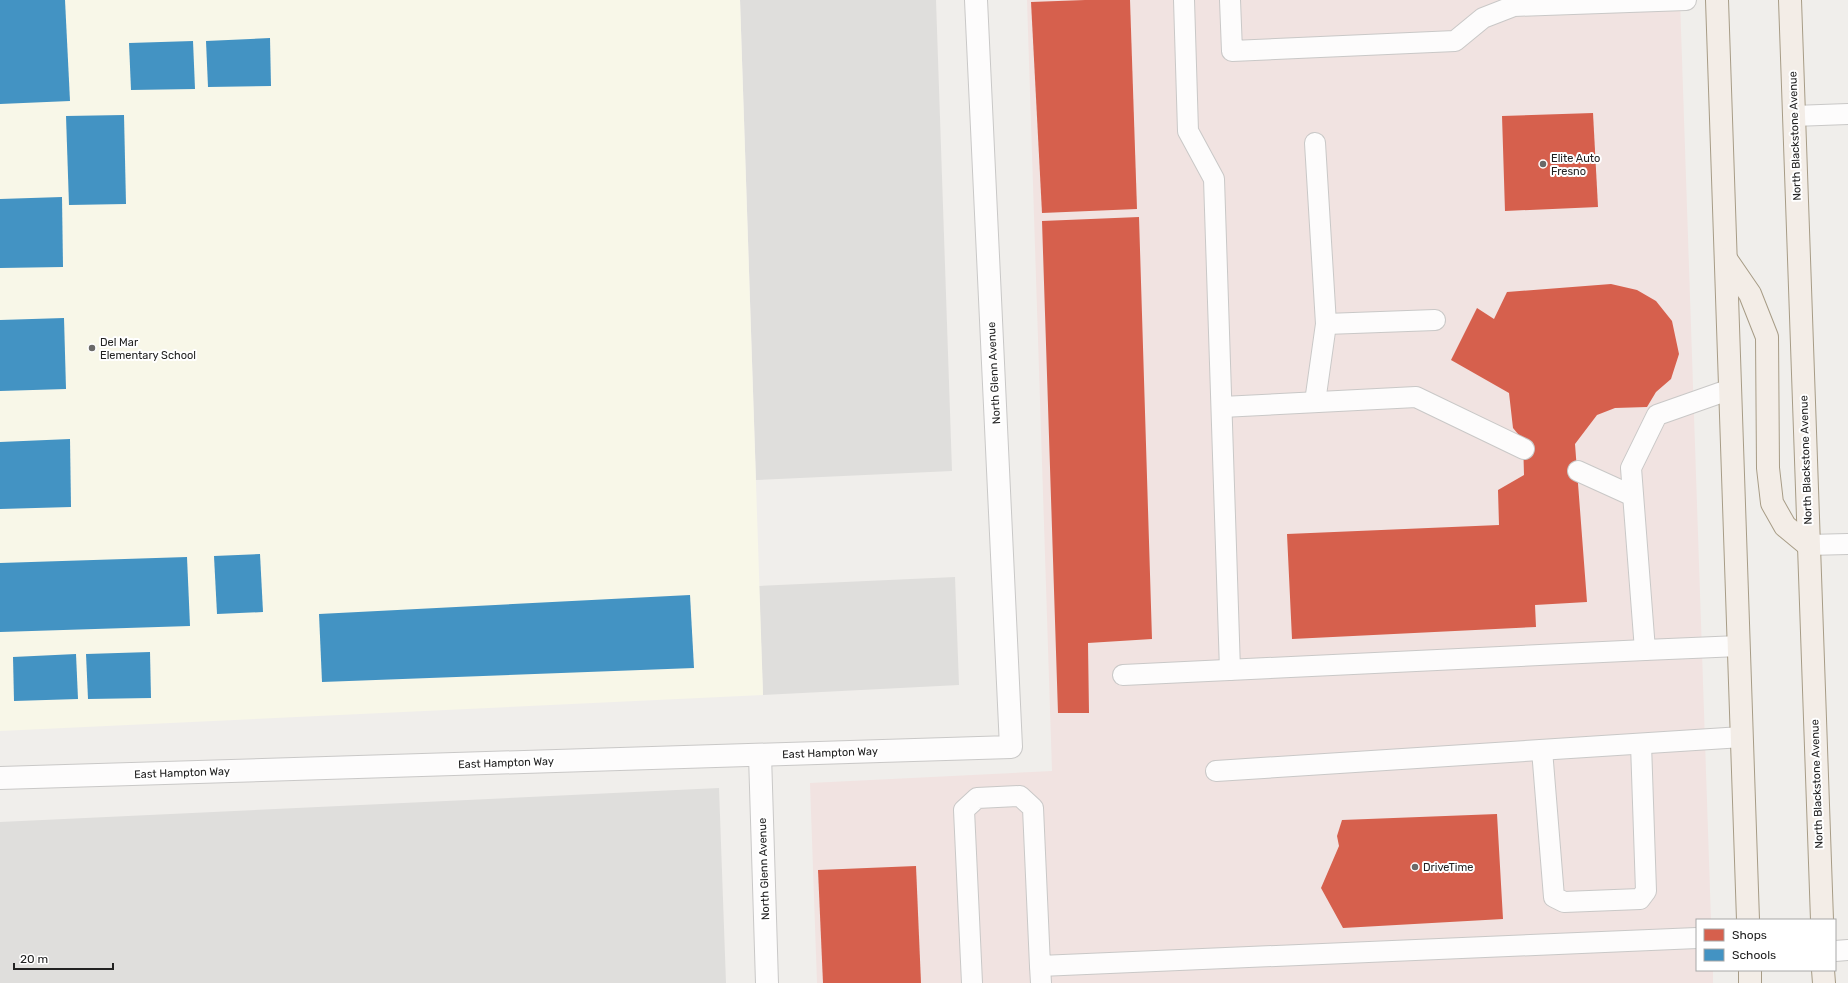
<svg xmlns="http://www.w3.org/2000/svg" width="1848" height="983" font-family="Rubik,sans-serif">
	<rect width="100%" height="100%" fill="#f0eeeb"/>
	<g fill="#dfdedc">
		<polygon points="740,0 936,0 952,471 756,480"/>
		<polygon points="955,577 959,685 763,695 759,586"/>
		<polygon points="719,788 726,983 0,983 0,822"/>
	</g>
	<polygon fill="#f1e3e1" points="1027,0 1680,0 1711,920 1697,920 1697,970 1713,970 1713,983 817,983 810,783 1052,771"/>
	<polygon fill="#f8f7e8" points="0,0 740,0 763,695 0,731"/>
	<g fill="#d6604d">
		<polygon points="1085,0 1130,0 1137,209 1042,213 1031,2"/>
		<polygon points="1593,113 1598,207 1505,211 1502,116"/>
		<polygon points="1139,217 1152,639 1088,643 1089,713 1058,713 1042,221"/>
		<polygon points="1611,284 1637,290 1656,301 1672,321 1679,354 1671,379 1656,392 1647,407 1615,408 1597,415 1575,444 1587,602 1535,605 1536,627 1292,639 1287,534 1499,525 1498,490 1524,475 1523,440 1513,428 1509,393 1451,360 1477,308 1494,319 1507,292"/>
		<polygon points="1497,814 1503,919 1343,928 1321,888 1339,846 1337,836 1342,820"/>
		<polygon points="916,866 921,983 823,983 818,870"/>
	</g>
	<g fill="#4393c3">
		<polygon points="0,0 65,0 70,101 0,104"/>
		<polygon points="270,38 271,86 208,87 206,41"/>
		<polygon points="193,41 195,89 131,90 129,43"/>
		<polygon points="124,115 126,204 69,205 66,116"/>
		<polygon points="62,197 63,267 0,268 0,199"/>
		<polygon points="64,318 66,389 0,391 0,320"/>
		<polygon points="70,439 71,507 0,509 0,442"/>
		<polygon points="260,554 263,612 217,614 214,556"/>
		<polygon points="187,557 190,626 0,632 0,563"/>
		<polygon points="690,595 694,668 322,682 319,614"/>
		<polygon points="150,652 151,698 88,699 86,654"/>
		<polygon points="76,654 78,699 14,701 13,657"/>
	</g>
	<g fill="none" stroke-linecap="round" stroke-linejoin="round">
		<g stroke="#c9c8c7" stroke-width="22">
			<g id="lane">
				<polyline points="1184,0 1188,131 1214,179 1230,670"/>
				<polyline points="1230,0 1232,51 1455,41 1483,18 1514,6 1686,0"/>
				<polyline points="1794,116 1848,114"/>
				<polyline points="1315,143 1326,324 1315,402"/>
				<polyline points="1326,324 1435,320"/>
				<polyline points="1731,389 1657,415 1631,468 1645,650 1739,646"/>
				<polyline points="1222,407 1416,397 1524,449"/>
				<polyline points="1578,471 1633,496"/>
				<polyline points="1808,545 1848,544"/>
				<polyline points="1123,675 1645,650"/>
				<polyline points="1542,750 1554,897 1564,902 1640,899 1646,891 1641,744"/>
				<polyline points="1216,771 1742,737"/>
				<polyline points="1835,951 1848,950"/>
				<polyline points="1040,966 1041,983"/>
				<polyline points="972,983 964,810 977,798 1020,796 1033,808 1040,966 1697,938"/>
			</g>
		</g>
		<g stroke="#c9c8c7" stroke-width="24">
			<g id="street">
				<polyline points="760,755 767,983"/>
				<polyline points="0,778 1011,747 976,0"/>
			</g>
		</g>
		<g stroke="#a79c86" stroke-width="24">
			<g id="primary">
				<polyline points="1717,0 1748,920"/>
				<polyline points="1790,0 1822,920"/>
				<polyline points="1726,259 1750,294 1767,337 1768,468 1772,503 1785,526 1808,545"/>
				<polyline points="1750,970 1750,983"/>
				<polyline points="1823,970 1824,983"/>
			</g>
		</g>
		<use href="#lane" stroke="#fdfcfc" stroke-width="20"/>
		<use href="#street" stroke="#fdfcfc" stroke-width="22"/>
		<use href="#primary" stroke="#f3ede7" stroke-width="22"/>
	</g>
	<g fill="#6a6968" stroke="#fff" stroke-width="1.5">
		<circle cx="1543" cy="164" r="4"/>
		<circle cx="92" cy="348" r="4"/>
		<circle cx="1415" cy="867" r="4"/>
	</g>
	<g text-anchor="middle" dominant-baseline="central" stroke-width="4" stroke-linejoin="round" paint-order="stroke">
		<g font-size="11" fill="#222" stroke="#fff">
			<text transform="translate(1795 136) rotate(-92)">North Blackstone Avenue</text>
			<text transform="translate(994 373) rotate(-93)">North Glenn Avenue</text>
			<text transform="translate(1806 460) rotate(-92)">North Blackstone Avenue</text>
			<text transform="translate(830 753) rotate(-2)">East Hampton Way</text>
			<text transform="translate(506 763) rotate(-2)">East Hampton Way</text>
			<text transform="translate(182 773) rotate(-2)">East Hampton Way</text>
			<text transform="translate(1817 784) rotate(-92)">North Blackstone Avenue</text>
			<text transform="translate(764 869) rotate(-92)">North Glenn Avenue</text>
		</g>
		<g font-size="11" fill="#222" stroke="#fff" text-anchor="start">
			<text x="1551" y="158">Elite Auto<tspan x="1551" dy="13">Fresno</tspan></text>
			<text x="100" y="342">Del Mar<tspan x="100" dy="13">Elementary School</tspan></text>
			<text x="1423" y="867">DriveTime</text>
		</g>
	</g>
	<rect x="1696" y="919" width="140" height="52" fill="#ffffff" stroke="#a7a7a7"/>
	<rect x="1704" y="929" width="20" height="12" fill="#d6604d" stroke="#a7a7a7"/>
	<text x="1732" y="939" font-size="12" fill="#222222">Shops</text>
	<rect x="1704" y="949" width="20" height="12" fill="#4393c3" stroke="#a7a7a7"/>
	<text x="1732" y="959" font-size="12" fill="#222222">Schools</text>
	<path d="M14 963v6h99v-6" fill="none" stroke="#222222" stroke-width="2"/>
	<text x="20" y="963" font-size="12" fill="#222222" stroke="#ffffff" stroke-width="3" paint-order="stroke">20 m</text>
</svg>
